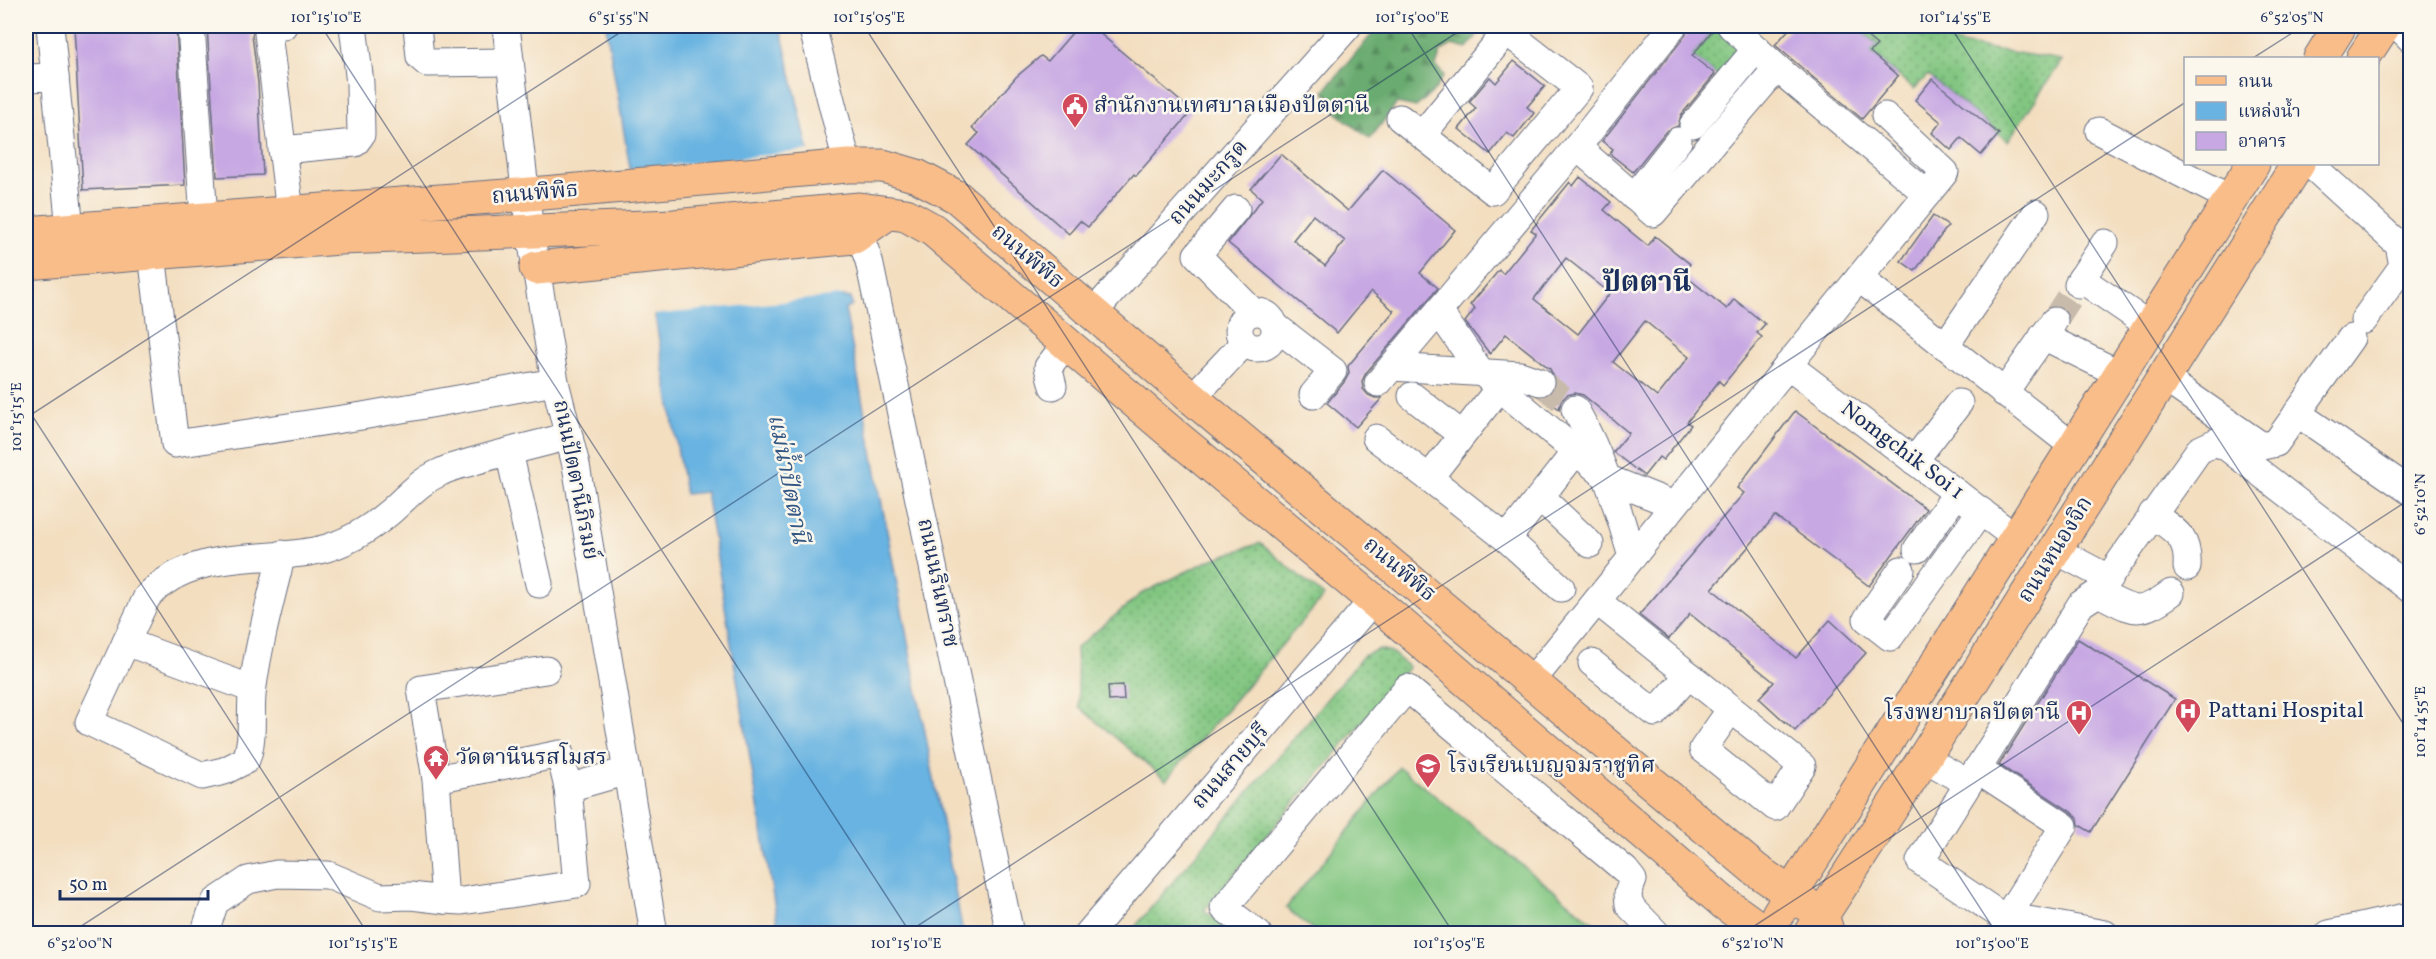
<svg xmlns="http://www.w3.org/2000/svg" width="2436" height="959" font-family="Vollkorn,'Noto Serif Thai',serif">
	<defs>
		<pattern id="grass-dots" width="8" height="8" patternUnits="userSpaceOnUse" patternTransform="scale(1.5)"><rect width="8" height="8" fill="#82c681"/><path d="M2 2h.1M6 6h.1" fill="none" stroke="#6aa16d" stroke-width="1.8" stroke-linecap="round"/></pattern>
		<pattern id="forest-firs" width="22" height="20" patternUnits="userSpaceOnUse" patternTransform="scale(1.5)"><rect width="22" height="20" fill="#69ab6f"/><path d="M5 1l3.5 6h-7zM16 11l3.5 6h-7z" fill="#568c5e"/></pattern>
	</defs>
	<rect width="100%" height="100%" fill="#fbf7ec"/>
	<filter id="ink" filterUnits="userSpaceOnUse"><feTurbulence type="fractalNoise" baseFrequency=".0167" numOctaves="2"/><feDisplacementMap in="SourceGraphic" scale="12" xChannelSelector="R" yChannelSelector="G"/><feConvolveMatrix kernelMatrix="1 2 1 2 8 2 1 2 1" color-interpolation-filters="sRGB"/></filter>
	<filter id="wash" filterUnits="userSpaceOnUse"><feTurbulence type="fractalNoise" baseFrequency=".008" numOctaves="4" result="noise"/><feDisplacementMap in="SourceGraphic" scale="24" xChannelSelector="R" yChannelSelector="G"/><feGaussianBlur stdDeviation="1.35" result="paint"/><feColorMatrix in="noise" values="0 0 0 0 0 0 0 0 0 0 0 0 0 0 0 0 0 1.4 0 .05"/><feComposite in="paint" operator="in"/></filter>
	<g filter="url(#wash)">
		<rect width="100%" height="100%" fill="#f3dec0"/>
		<g fill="url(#grass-dots)" stroke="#4e7a70" stroke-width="1.5">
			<polygon points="1716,26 1719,26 1743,47 1719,77 1692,56"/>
			<polygon points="1854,26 1882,26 1966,45 2062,60 2008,141 1928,75 1914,89 1870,52 1877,44"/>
			<polygon points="1260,543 1324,596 1166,780 1079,707 1076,648 1141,594 1210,560"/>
			<polygon points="1379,649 1391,652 1409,667 1204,910 1232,933 1129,934 1363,656"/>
		</g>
		<polygon fill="url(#forest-firs)" stroke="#426d66" stroke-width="1.5" points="1379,26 1485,26 1466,49 1452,45 1441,51 1436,66 1444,75 1434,91 1416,107 1397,103 1370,139 1337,113 1324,91"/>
		<polygon fill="#82c681" stroke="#4e7a70" stroke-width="1.5" points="1399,767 1607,933 1317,933 1286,908"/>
		<polygon fill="#68b3e1" stroke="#4271a0" stroke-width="1.5" points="606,26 780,26 842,297 851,298 852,306 845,309 963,933 779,933 706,492 685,494"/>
		<polygon fill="#f3dec0" points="812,150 844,294 851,295 652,315 628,170"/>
		<g id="blocks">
			<g fill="#c7a8e3" fill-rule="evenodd">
				<polygon points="74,26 176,26 185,185 83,190"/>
				<polygon points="207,26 255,26 252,35 258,83 263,175 217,177"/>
				<polygon points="1078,26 1091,26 1192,111 1136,176 1134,174 1088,227 1080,221 1069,234 968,145 979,133 972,128 1016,77 1041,56 1048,61"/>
				<polygon points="1688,26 1716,26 1692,56 1715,74 1681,115 1678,126 1666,131 1633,172 1610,154 1613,149 1602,141 1685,36"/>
				<polygon points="1792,26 1854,26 1877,45 1870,52 1898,76 1862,119 1775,45"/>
				<polygon points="1514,61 1545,86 1527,107 1534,113 1514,138 1507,133 1490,154 1459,129 1476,108 1469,102 1490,77 1496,83"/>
				<polygon points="1932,79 1999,134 1981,155 1961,138 1951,150 1932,133 1941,122 1915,100"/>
				<path d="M1281 154 1348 211 1383 170 1455 230 1420 273 1438 288 1366 373 1362 381 1363 389 1368 395 1375 398H1382L1356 427 1327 403 1345 381 1349 373 1348 366 1394 311 1371 291 1337 333 1228 243 1262 199 1251 189ZM1313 215 1345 241 1325 266 1293 240Z"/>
				<path d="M1580 177 1611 202 1604 210 1648 246 1655 236 1690 264 1683 274 1727 309 1734 299 1765 324 1757 333 1762 337 1723 385 1719 381 1687 422 1691 425 1663 460 1659 457 1644 476 1613 452 1629 433 1583 395 1575 393 1567 395 1561 401 1559 409 1544 397 1551 393 1555 387V379L1550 369 1506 334 1490 354 1465 322 1475 309 1470 305 1499 270 1503 274 1536 233 1531 230 1570 182 1573 186ZM1566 258 1610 293 1578 334 1534 299ZM1645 321 1689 357 1657 397 1613 362Z"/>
				<polygon points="1933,216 1948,226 1915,271 1901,261"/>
				<polygon points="1795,411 1926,509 1869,586 1775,516 1712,589 1796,658 1830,620 1866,653 1795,731 1759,698 1774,682 1690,614 1669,639 1639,615 1744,493 1737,488"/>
				<polygon points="2078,639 2175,699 2091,832 2079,825 2078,818 2073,813 1999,765"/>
				<polygon points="1123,685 1124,700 1109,701 1108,686"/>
			</g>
		</g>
	</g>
	<g filter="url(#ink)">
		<use href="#blocks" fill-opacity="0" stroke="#676c80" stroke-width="1.5"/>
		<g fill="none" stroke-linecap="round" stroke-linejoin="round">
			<g stroke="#c8bbac" stroke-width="27" stroke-dasharray="27 14" stroke-linecap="butt">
				<polyline points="2054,321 2078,284"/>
				<polyline points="1540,382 1575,409"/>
			</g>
			<g stroke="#676c80" stroke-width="29">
				<g id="minor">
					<polyline points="50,26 70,229"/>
					<polyline points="191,26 204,219"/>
					<polyline points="283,26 275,26 268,33 290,212"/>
					<polyline points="417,26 420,57 427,63 510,62"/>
					<polyline points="506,26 530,232 555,382 576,465 654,934"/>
					<polyline points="812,26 848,166"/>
					<polyline points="1731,26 1777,68 1927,194"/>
					<polyline points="2398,26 2410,38"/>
					<polyline points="26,78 55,77"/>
					<polyline points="1400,118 1493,191 1579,88 1506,31"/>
					<polyline points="1693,125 1756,49"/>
					<polyline points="2099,131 2231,199"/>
					<polyline points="1422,135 1511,26"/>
					<polyline points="1577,147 1653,213 1777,68"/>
					<polyline points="282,150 355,143 361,135 360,83 353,26"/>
					<polyline points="2310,164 2399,245 2403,266 2364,320"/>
					<polyline points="1634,197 1678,141"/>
					<polyline points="1236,209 1197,255 1253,312"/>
					<polyline points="859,233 869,261 1010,934"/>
					<polyline points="152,254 175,444 362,416 555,382"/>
					<polyline points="1859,278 2073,446"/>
					<polyline points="2081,279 2150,326"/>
					<polyline points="2078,284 2105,243"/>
					<circle cx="1257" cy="330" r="18"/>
					<polyline points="1093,313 1348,26"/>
					<polyline points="1440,313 1480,371 1609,479 1674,505"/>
					<polyline points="1275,326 1333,371 1313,395"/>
					<polyline points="2043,336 2120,374"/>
					<polyline points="1945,346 2036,213"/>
					<polyline points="1788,365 2016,538"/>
					<polyline points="1392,367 1520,375 1540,382"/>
					<polyline points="2164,378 2262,446 2276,443 2351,338"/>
					<polyline points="1378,383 1577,147 1673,26"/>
					<polyline points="1053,386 1048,367 1066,344"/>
					<polyline points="1500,387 1429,478 1507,539 1576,451"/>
					<polyline points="2004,393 2054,321"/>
					<polyline points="1412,396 1462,435"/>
					<polyline points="1192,398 1244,343"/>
					<path d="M1575 409C1602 456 1617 505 1632 557"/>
					<polyline points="2297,413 2410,491"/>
					<polyline points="1376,438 1429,478"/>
					<polyline points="509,452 539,584"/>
					<polyline points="1914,461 1959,403"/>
					<polyline points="1540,497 1590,544"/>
					<path d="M2152 514C2175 531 2189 536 2187 567"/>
					<polyline points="1507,539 1561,588"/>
					<polyline points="1917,549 1957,493"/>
					<polyline points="2055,550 2108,578"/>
					<path d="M282 554C271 598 259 642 253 686 249 711 255 736 246 760L224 771 202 776 89 722 147 597C192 548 259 563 319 550 346 544 370 529 391 511 407 497 420 481 441 472 450 467 461 465 471 462 504 452 536 445 569 436"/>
					<polyline points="1901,570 1867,619 1890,637 1981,511"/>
					<path d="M2098 593C2134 610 2136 618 2171 593"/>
					<path d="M1597 601C1665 656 1734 711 1802 766L1775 807 1703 749 1731 709"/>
					<polyline points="126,642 252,689"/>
					<polyline points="1592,663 1655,713 1689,675"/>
					<polyline points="546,670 421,689 436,779 445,900 462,901 577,884 568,788"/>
					<polyline points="1530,683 1945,172 1885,116"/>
					<polyline points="1924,758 1968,783"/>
					<polyline points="1977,769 2064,826 2007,917"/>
					<polyline points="436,779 560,754 568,788 627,771"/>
					<polyline points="204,934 215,902 248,880 277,874 328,875 380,897 411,896 445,900"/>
					<polyline points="1088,934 1373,600"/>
					<polyline points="1258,934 1224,908 1407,688 1625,870 1633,880 1628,893 1629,905 1657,934"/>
					<polyline points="2105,934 2000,915 1920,861 2081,604 2098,593 2199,450 2216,442 2228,448 2410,589"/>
					<polyline points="2329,934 2410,916"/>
				</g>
			</g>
			<g stroke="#676c80" stroke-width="35">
				<g id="major">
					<polyline points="2320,58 2340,26"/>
					<polyline points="2363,58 2384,26"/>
					<polyline points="26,233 555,192 848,166 883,166 917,176 957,197 1192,398 1756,870 1822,915 1828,934"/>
					<polyline points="26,263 340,238 674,226 859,209 906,215 933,230 1167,429 1373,600 1724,903 1767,934"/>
					<polyline points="536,268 854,237 888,213"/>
					<polyline points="1778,914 2253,164"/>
					<polyline points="1811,932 1924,758 2298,164"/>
				</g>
			</g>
			<use href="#minor" stroke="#fff" stroke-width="27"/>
			<use href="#major" stroke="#f9bd89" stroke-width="33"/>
		</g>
	</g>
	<path fill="none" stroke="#1b2f5e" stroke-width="1.5" stroke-opacity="0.45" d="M321 26 911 934M864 26 1454 934M1407 26 1997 934M1950 26 2410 734M2253 58 2303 26M26 406 368 934M26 418 630 26M69 934 1467 26M905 934 2186 102M1742 934 2410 499"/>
	<defs>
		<g id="civic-pin" transform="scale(1.35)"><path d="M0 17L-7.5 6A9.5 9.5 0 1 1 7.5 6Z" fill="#d1495b" stroke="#fbf7ec"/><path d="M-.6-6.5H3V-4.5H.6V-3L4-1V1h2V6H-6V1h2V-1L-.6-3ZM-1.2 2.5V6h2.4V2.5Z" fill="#fff"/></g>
		<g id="hospital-pin" transform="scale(1.35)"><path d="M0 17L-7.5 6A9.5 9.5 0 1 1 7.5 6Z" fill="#d1495b" stroke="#fbf7ec"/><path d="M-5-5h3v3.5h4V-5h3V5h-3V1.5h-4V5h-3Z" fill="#fff"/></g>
		<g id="temple-pin" transform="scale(1.35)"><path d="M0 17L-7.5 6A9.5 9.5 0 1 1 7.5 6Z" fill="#d1495b" stroke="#fbf7ec"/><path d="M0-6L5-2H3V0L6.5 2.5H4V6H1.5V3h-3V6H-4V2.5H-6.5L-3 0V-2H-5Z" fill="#fff"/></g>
		<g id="school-pin" transform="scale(1.35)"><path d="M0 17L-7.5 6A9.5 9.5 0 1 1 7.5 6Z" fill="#d1495b" stroke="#fbf7ec"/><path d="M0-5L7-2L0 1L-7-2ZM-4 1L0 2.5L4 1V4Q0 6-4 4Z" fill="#fff"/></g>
	</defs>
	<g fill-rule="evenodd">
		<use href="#civic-pin" x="1075" y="106"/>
		<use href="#hospital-pin" x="2188" y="711"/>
		<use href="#hospital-pin" x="2079" y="713"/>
		<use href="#temple-pin" x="436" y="758"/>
		<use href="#school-pin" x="1428" y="766"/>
	</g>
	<g text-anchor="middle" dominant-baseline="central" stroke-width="5" stroke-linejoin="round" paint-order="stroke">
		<g font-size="22" fill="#1b2f5e" stroke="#fbf7ec" text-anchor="start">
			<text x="1094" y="106">สำนักงานเทศบาลเมืองปัตตานี</text>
			<text x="2208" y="711">Pattani Hospital</text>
			<text x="2060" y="713" text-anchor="end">โรงพยาบาลปัตตานี</text>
			<text x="456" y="758">วัดตานีนรสโมสร</text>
			<text x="1448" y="766">โรงเรียนเบญจมราชูทิศ</text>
		</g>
		<g font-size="22" fill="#1b2f5e" stroke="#fbf7ec">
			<text transform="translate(1209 183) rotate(-48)">ถนนมะกรูด</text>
			<text transform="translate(535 194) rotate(-5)">ถนนพิพิธ</text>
			<text transform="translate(1027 257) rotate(40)">ถนนพิพิธ</text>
			<text transform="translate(1902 451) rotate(37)">Nomgchik Soi 1</text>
			<text transform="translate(575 480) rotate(79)">ถนนปัตตานีภิรมย์</text>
			<text transform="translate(2056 550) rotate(-58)">ถนนหนองจิก</text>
			<text transform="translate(1399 570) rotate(40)">ถนนพิพิธ</text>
			<text transform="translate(937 583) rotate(78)">ถนนนรินทราช</text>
			<text transform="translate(1231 767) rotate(-49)">ถนนสายบุรี</text>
		</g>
		<g font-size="24" font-style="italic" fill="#325785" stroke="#fbf7ec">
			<text transform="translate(787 479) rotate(79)">แม่น้ำปัตตานี</text>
		</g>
		<g font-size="28" font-weight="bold" fill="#1b2f5e" stroke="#fbf7ec">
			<text x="1647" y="283">ปัตตานี</text>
		</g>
	</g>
	<rect width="2436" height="959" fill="none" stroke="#fbf7ec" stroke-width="66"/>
	<rect x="2184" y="57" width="195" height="108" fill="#fbf7ec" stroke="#a1a7b3" stroke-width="1.5"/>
	<rect x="2196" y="76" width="30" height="9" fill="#f9bd89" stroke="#a1a7b3" stroke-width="1.5"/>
	<text x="2238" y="87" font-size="18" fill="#1b2f5e">ถนน</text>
	<rect x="2196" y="102" width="30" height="18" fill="#68b3e1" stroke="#a1a7b3" stroke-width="1.5"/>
	<text x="2238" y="117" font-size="18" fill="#1b2f5e">แหล่งน้ำ</text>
	<rect x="2196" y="132" width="30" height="18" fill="#c7a8e3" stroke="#a1a7b3" stroke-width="1.5"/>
	<text x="2238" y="147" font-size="18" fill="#1b2f5e">อาคาร</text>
	<path d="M60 890v9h148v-9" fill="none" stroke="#1b2f5e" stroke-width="3"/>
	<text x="69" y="890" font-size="18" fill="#1b2f5e" stroke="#fbf7ec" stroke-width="4.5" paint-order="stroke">50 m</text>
	<rect x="33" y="33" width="2370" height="893" fill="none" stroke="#1b2f5e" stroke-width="2"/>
	<g font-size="15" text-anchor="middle" fill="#1b2f5e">
		<text x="326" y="22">101°15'10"E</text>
		<text x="619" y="22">6°51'55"N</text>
		<text x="869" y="22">101°15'05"E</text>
		<text x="1412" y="22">101°15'00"E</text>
		<text x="1955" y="22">101°14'55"E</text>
		<text x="2292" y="22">6°52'05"N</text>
		<text transform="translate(16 417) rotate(-90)" y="5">101°15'15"E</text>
		<text transform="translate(2420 504) rotate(-90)" y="5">6°52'10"N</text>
		<text transform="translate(2420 722) rotate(-90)" y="5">101°14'55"E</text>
		<text x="80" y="948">6°52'00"N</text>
		<text x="363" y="948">101°15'15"E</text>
		<text x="906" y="948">101°15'10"E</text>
		<text x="1449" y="948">101°15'05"E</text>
		<text x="1753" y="948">6°52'10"N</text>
		<text x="1992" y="948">101°15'00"E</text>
	</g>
</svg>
